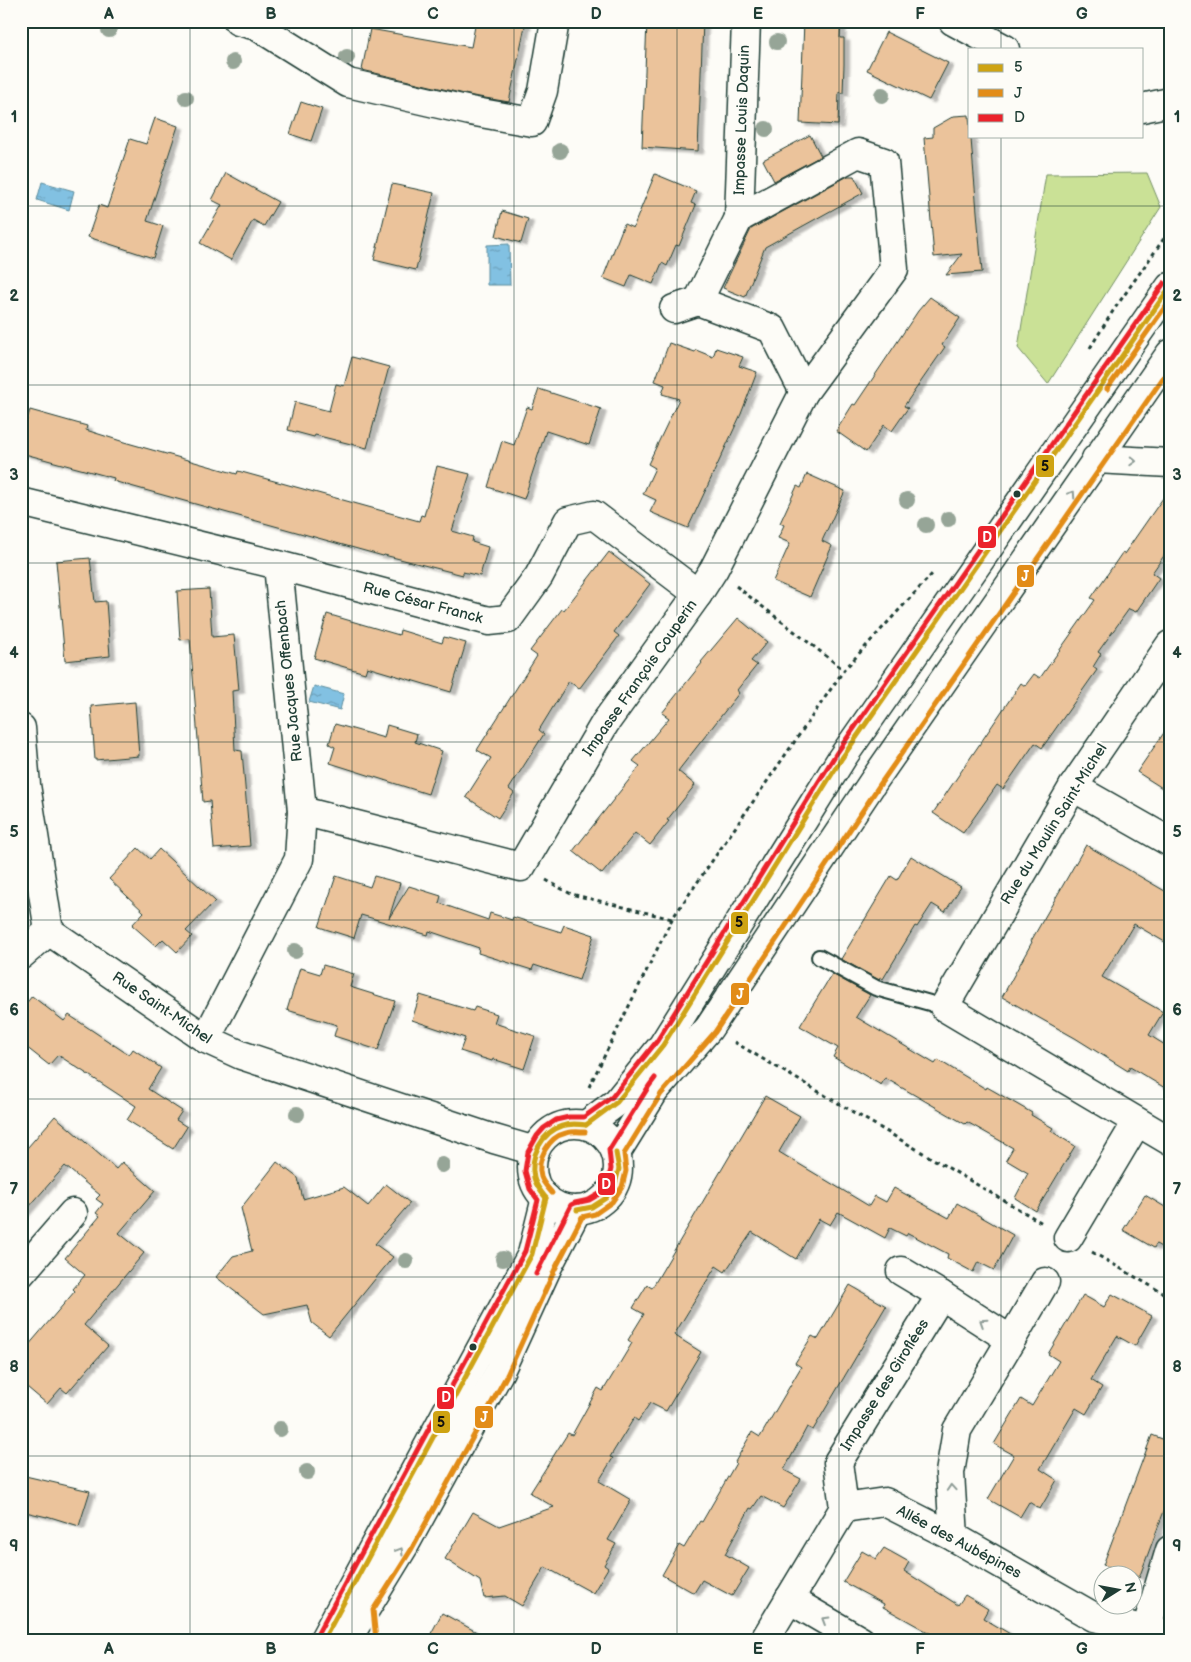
<svg xmlns="http://www.w3.org/2000/svg" width="1191" height="1662" font-family="'Balsamiq Sans',sans-serif">
	<defs>
		<pattern id="water-ripples" width="26" height="14" patternUnits="userSpaceOnUse" patternTransform="scale(1.25)"><rect width="26" height="14" fill="#82c1e2"/><path d="M2 4q2-2 4 0t4 0M15 11q2-2 4 0t4 0" fill="none" stroke="#6a9eb8"/></pattern>
		<filter id="shadow"><feDropShadow dx="5.5" dy="3" stdDeviation="1" flood-color="#0004"/></filter>
	</defs>
	<rect width="100%" height="100%" fill="#fdfcf7"/>
	<filter id="ink" filterUnits="userSpaceOnUse"><feTurbulence type="fractalNoise" baseFrequency=".02" numOctaves="2"/><feDisplacementMap in="SourceGraphic" scale="10" xChannelSelector="R" yChannelSelector="G"/><feConvolveMatrix kernelMatrix="1 2 1 2 8 2 1 2 1" color-interpolation-filters="sRGB"/></filter>
	<g filter="url(#ink)">
		<polygon fill="#cae196" stroke="#748f65" points="1147,173 1161,207 1048,384 1018,348 1046,174"/>
		<g fill="url(#water-ripples)" stroke="#5a8c9c">
			<polygon points="42,182 74,191 69,210 37,200"/>
			<polygon points="509,244 510,285 487,285 487,245"/>
			<polygon points="314,686 344,694 340,710 309,702"/>
		</g>
		<g fill="#ebc39b" stroke="#1f3d34" filter="url(#shadow)">
			<polygon points="476,21 526,21 509,102 473,96 362,70 370,29 471,47"/>
			<polygon points="647,21 703,21 698,151 642,147"/>
			<polygon points="804,21 841,21 840,38 844,38 844,65 843,93 839,92 838,125 800,123"/>
			<polygon points="886,32 948,63 929,100 867,70"/>
			<polygon points="301,102 322,109 311,141 290,134"/>
			<polygon points="969,115 982,272 946,275 962,254 934,257 924,138 933,137 933,128 954,116"/>
			<polygon points="155,118 178,126 147,221 163,226 153,258 88,237 99,205 107,208 130,139 146,144"/>
			<polygon points="810,135 821,156 774,181 763,160"/>
			<polygon points="226,173 278,202 264,226 253,220 231,260 200,243 222,205 212,200"/>
			<polygon points="655,174 696,191 691,203 696,205 679,246 676,245 667,266 662,263 653,284 631,275 626,287 603,278 624,224 633,228"/>
			<polygon points="848,176 854,176 863,193 765,247 745,297 723,288 751,229"/>
			<polygon points="392,184 434,193 416,270 374,260"/>
			<polygon points="502,211 528,219 521,243 496,236"/>
			<polygon points="930,297 960,318 942,345 945,347 904,406 908,408 892,431 884,425 866,452 836,431 853,404 855,405 918,311"/>
			<polygon points="669,343 695,352 696,350 713,357 716,348 743,357 739,366 757,372 741,414 688,528 650,512 656,500 643,494 655,468 648,464 679,399 662,394 665,385 655,381"/>
			<polygon points="352,357 389,367 367,448 315,435 314,437 288,430 295,402 329,411 336,384 344,386"/>
			<polygon points="539,389 601,409 589,445 546,431 524,499 488,487 502,441 514,445 527,407 532,409"/>
			<polygon points="30,410 87,426 86,430 124,442 237,474 238,471 419,521 421,515 424,516 437,466 470,474 452,531 473,537 472,542 488,547 480,576 463,572 463,575 384,555 383,556 134,487 113,481 114,478 21,453 21,438"/>
			<polygon points="807,474 845,491 822,541 832,546 810,597 773,581 790,543 778,538 784,525 780,523 797,486 801,488"/>
			<polygon points="1170,488 1170,547 1152,573 1159,578 1136,612 1129,609 1098,652 1101,654 1093,667 1097,670 1042,748 1035,743 1003,789 997,785 963,833 933,813 1021,683 1025,686 1034,674 1040,678 1095,600 1091,598 1122,553 1124,554"/>
			<polygon points="609,552 650,584 614,632 619,636 579,689 569,681 539,730 544,734 509,789 514,793 498,818 466,797 491,758 477,750 537,656 530,651 562,609 564,610"/>
			<polygon points="90,558 95,602 106,601 110,656 65,661 56,561"/>
			<polygon points="209,589 212,637 234,635 239,690 232,691 235,750 242,751 250,846 214,849 210,801 203,802 190,639 180,640 177,591"/>
			<polygon points="327,614 399,635 400,630 442,643 444,637 466,643 451,692 367,667 365,673 314,658"/>
			<polygon points="738,618 767,642 751,661 757,665 737,690 739,693 678,771 695,785 667,820 669,821 650,845 635,833 602,874 573,851 640,766 633,761 669,718 662,713 702,663 701,662"/>
			<polygon points="135,702 139,756 95,760 91,706"/>
			<polygon points="335,724 384,738 387,725 417,734 415,742 442,751 428,794 330,763 335,747 329,744"/>
			<polygon points="1170,724 1170,793 1137,772"/>
			<polygon points="1086,845 1170,894 1170,945 1134,924 1102,977 1163,1012 1149,1035 1170,1048 1170,1091 1130,1067 1128,1071 1075,1038 1002,997 1032,942 1031,941"/>
			<polygon points="138,848 150,859 159,849 215,901 186,931 192,936 177,952 163,939 156,946 132,925 144,912 109,879"/>
			<polygon points="911,856 961,887 945,912 932,904 917,927 915,926 883,979 880,977 879,980 841,959 891,876 897,880"/>
			<polygon points="336,876 370,887 374,876 400,883 389,918 409,886 441,896 439,903 488,920 490,913 512,920 513,917 561,932 564,925 594,935 579,980 534,965 532,970 478,953 479,948 429,931 428,935 361,915 354,938 319,927"/>
			<polygon points="323,965 354,974 350,987 395,1001 378,1050 334,1036 337,1025 287,1010 300,968 320,974"/>
			<polygon points="832,974 870,995 856,1017 935,1064 938,1060 986,1089 987,1087 1032,1113 1031,1115 1053,1128 1051,1131 1075,1146 1036,1211 1015,1198 1028,1173 1006,1160 1013,1148 967,1122 965,1124 885,1078 881,1085 833,1057 838,1048 800,1026"/>
			<polygon points="420,995 473,1011 475,1007 497,1014 494,1023 535,1036 524,1069 493,1059 492,1061 460,1051 465,1038 412,1020"/>
			<polygon points="32,996 64,1021 69,1015 129,1055 133,1049 161,1068 148,1089 182,1111 176,1120 187,1127 173,1149 127,1120 136,1106 58,1055 49,1065 21,1043 21,1010"/>
			<polygon points="765,1096 800,1116 779,1152 869,1206 875,1196 886,1202 894,1188 949,1218 957,1203 1013,1235 994,1270 978,1262 973,1272 947,1258 948,1254 908,1233 906,1236 890,1228 885,1238 838,1212 830,1225 819,1219 796,1259 752,1232 725,1272 716,1266 674,1335 701,1352 666,1411 650,1403 638,1421 634,1418 610,1457 613,1458 599,1481 631,1500 608,1540 616,1544 604,1565 608,1568 593,1593 545,1567 522,1606 505,1596 484,1598 480,1581 445,1559 473,1512 499,1526 554,1507 530,1493 568,1433 572,1435 598,1388 603,1391 632,1343 628,1340 644,1314 633,1308 647,1285 652,1288"/>
			<polygon points="55,1116 116,1169 122,1162 155,1191 119,1233 144,1253 84,1325 108,1346 67,1393 61,1388 47,1404 21,1382 21,1354 75,1291 73,1289 85,1275 65,1258 100,1216 96,1213 103,1204 96,1199 100,1195 65,1166 21,1216 21,1155"/>
			<polygon points="277,1162 298,1178 303,1199 344,1187 368,1206 386,1184 410,1203 375,1244 393,1257 329,1336 312,1323 307,1305 264,1314 216,1277 233,1256 252,1251 241,1208"/>
			<polygon points="1145,1195 1170,1210 1170,1252 1156,1244 1154,1248 1123,1230"/>
			<polygon points="850,1285 886,1306 813,1430 807,1427 784,1470 801,1479 783,1508 761,1496 752,1509 750,1508 725,1554 749,1568 732,1596 702,1580 694,1593 662,1575 679,1545 684,1548 700,1521 702,1522 736,1463 735,1462 752,1432 760,1437 801,1367 795,1363 812,1336 818,1339"/>
			<polygon points="1112,1294 1152,1316 1135,1346 1117,1336 1091,1380 1102,1387 1086,1414 1076,1408 1040,1469 1057,1480 1040,1509 1029,1502 1020,1517 988,1499 1014,1455 994,1444 1021,1399 1032,1406 1059,1361 1048,1354 1083,1295 1104,1307"/>
			<polygon points="1152,1435 1170,1442 1170,1495 1139,1578 1134,1574 1103,1565"/>
			<polygon points="21,1475 90,1491 79,1526 47,1516 47,1517 21,1511"/>
			<polygon points="884,1548 909,1562 904,1571 958,1605 965,1595 988,1609 983,1618 1022,1641 944,1641 883,1607 884,1604 843,1582 862,1551 876,1559"/>
			<polygon points="442,1613 493,1641 427,1641"/>
		</g>
		<g fill="none" stroke-linecap="round" stroke-linejoin="round">
			<g stroke="#1f3d34" stroke-width="18">
				<polyline id="lane" points="819,957 876,988 944,1007"/>
			</g>
			<g stroke="#1f3d34" stroke-width="31">
				<g id="street">
					<polyline points="238,21 257,26 348,83 470,111 532,122 543,91 555,21"/>
					<polyline points="953,21 1005,49"/>
					<polyline points="1142,108 1170,102"/>
					<polyline points="739,218 746,21"/>
					<polyline points="698,301 772,329 804,392"/>
					<polyline points="1096,459 1170,463"/>
					<polyline points="21,502 278,565 302,811 299,859 206,1039"/>
					<polyline points="278,565 489,621 508,619 539,576 568,521 594,515 698,594"/>
					<polyline points="1170,645 1073,787 944,1007 1170,1141"/>
					<polyline points="21,728 26,785 49,931 206,1039 241,1055 494,1139 535,1151"/>
					<polyline points="1073,787 1170,842"/>
					<polyline points="302,811 521,867 605,723 698,594 714,569 804,392 894,269 884,162 858,153 739,218 698,301 674,309"/>
					<polyline points="21,955 49,931"/>
					<polyline points="1068,1238 1137,1122"/>
					<polyline points="901,1271 941,1295"/>
					<polyline points="21,1273 73,1213"/>
					<polyline points="1011,1340 1045,1282"/>
					<polyline points="844,1508 838,1462 941,1295 1011,1340 957,1430 950,1473 954,1537"/>
					<polyline points="789,1599 861,1641"/>
					<polyline points="1146,1630 1170,1550"/>
					<polyline points="764,1641 844,1508 885,1502 954,1537 1094,1617 1146,1630 1170,1634"/>
				</g>
			</g>
			<g stroke="#1f3d34" stroke-width="31">
				<g id="secondary">
					<circle cx="575" cy="1167" r="43"/>
					<polyline points="586,1125 617,1102 663,1045 842,758 1170,287"/>
					<polyline points="616,1153 655,1090 709,1028 875,779 1170,354"/>
					<polyline points="323,1641 532,1254 546,1198"/>
					<polyline points="346,1641 404,1546 500,1371 548,1266 577,1210"/>
				</g>
			</g>
			<g stroke="#1f3d34" stroke-width="3" stroke-dasharray="4 4" stroke-linecap="butt">
				<polyline points="1090,348 1113,311 1170,230"/>
				<polyline points="736,586 844,670"/>
				<polyline points="546,880 571,894 672,919"/>
				<polyline points="734,1042 1044,1224"/>
				<polyline points="589,1087 672,919 844,670 933,573"/>
				<polyline points="1092,1252 1170,1297"/>
			</g>
			<use href="#lane" stroke="#fdfcf7" stroke-width="14"/>
			<use href="#street" stroke="#fdfcf7" stroke-width="28"/>
			<use href="#secondary" stroke="#fdfcf7" stroke-width="28"/>
			<g stroke="#fdfcf7" stroke-width="9">
				<g id="bus-1">
					<polyline points="586,1125 617,1102 663,1045 842,758 1170,287"/>
					<path d="M546 1198C541 1192 536 1186 534 1178 529 1157 542 1132 562 1126 570 1123 578 1124 586 1125"/>
					<polyline points="577,1210 592,1207 606,1198 615,1184 619,1169 616,1153"/>
					<polyline points="323,1641 532,1254 546,1198"/>
				</g>
			</g>
			<g stroke="#fdfcf7" stroke-width="9">
				<g id="bus-2">
					<polyline points="1107,389 1170,300"/>
					<path d="M552 1193C548 1188 543 1183 541 1177 536 1160 548 1137 566 1133 572 1131 579 1132 585 1132"/>
					<polyline points="376,1640 373,1610 411,1550 507,1375 555,1269 582,1217 595,1214 612,1202 622,1187 626,1171 624,1154 661,1094 715,1032 881,783 1170,368"/>
				</g>
			</g>
			<g stroke="#fdfcf7" stroke-width="9">
				<g id="bus-3">
					<polyline points="536,1274 571,1205 575,1203 589,1200 601,1193 608,1181 611,1169 609,1150 649,1086 655,1078"/>
					<polyline points="316,1637 525,1251 538,1200 530,1189 525,1171 528,1152 537,1136 544,1128 556,1120 569,1117 584,1117 612,1097 657,1041 836,754 1164,283"/>
				</g>
			</g>
			<use href="#bus-1" stroke="#cea312" stroke-width="5"/>
			<use href="#bus-2" stroke="#e28c18" stroke-width="5"/>
			<use href="#bus-3" stroke="#eb222b" stroke-width="5"/>
		</g>
		<g fill="#96a597">
			<circle cx="109" cy="30" r="8"/>
			<circle cx="777" cy="42" r="8"/>
			<circle cx="347" cy="57" r="8"/>
			<circle cx="233" cy="62" r="8"/>
			<circle cx="882" cy="95" r="8"/>
			<circle cx="186" cy="98" r="8"/>
			<circle cx="766" cy="129" r="8"/>
			<circle cx="560" cy="151" r="8"/>
			<circle cx="907" cy="500" r="8"/>
			<circle cx="948" cy="519" r="8"/>
			<circle cx="926" cy="525" r="8"/>
			<circle cx="295" cy="951" r="8"/>
			<circle cx="297" cy="1114" r="8"/>
			<circle cx="442" cy="1165" r="8"/>
			<circle cx="503" cy="1259" r="8"/>
			<circle cx="406" cy="1261" r="8"/>
			<circle cx="280" cy="1429" r="8"/>
			<circle cx="307" cy="1472" r="8"/>
		</g>
		<defs><path id="oneway-chevron" d="M-2-3.5L2.5 0L-2 3.5" fill="none" stroke-width="1.6" stroke-linecap="round" stroke-linejoin="round" transform="scale(1.25)"/></defs>
		<g stroke="#8e9c96">
			<use href="#oneway-chevron" transform="translate(1133 461) rotate(3)"/>
			<use href="#oneway-chevron" transform="translate(1072 494) rotate(-56)"/>
			<use href="#oneway-chevron" transform="translate(983 1322) rotate(-147)"/>
			<use href="#oneway-chevron" transform="translate(951 1488) rotate(-94)"/>
			<use href="#oneway-chevron" transform="translate(400 1551) rotate(-59)"/>
			<use href="#oneway-chevron" transform="translate(825 1620) rotate(-149)"/>
		</g>
	</g>
	<path fill="none" stroke="#1f3d34" stroke-width="1" stroke-opacity="0.55" d="M190 21V1641M352 21V1641M514 21V1641M677 21V1641M839 21V1641M1001 21V49M1001 136V1641M21 206H1170M21 385H1170M21 563H1170M21 742H1170M21 920H1170M21 1099H1170M21 1277H1170M21 1456H1170"/>
	<g fill="#1f3d34" stroke="#fdfcf7" stroke-width="2">
		<circle cx="1017" cy="494" r="4.5"/>
		<circle cx="473" cy="1347" r="4.5"/>
	</g>
	<g text-anchor="middle" dominant-baseline="central" stroke-width="4.5" stroke-linejoin="round" paint-order="stroke">
		<g font-size="15" fill="#1f3d34" stroke="#fdfcf7">
			<text transform="translate(742 120) rotate(-88)">Impasse Louis Daquin</text>
			<text transform="translate(423 603) rotate(15)">Rue César Franck</text>
			<text transform="translate(640 678) rotate(-55)">Impasse François Couperin</text>
			<text transform="translate(289 681) rotate(-96)">Rue Jacques Offenbach</text>
			<text transform="translate(1054 824) rotate(-58)">Rue du Moulin Saint-Michel</text>
			<text transform="translate(162 1008) rotate(34)">Rue Saint-Michel</text>
			<text transform="translate(885 1385) rotate(-58)">Impasse des Giroflées</text>
			<text transform="translate(959 1542) rotate(28)">Allée des Aubépines</text>
		</g>
	</g>
	<g stroke="#fdfcf7" stroke-width="2">
		<rect x="1035" y="454" width="20" height="24" rx="5" fill="#cea312"/>
		<rect x="977" y="525" width="20" height="24" rx="5" fill="#eb222b"/>
		<rect x="1016" y="564" width="19" height="24" rx="5" fill="#e28c18"/>
		<rect x="730" y="911" width="19" height="24" rx="5" fill="#cea312"/>
		<rect x="730" y="982" width="20" height="24" rx="5" fill="#e28c18"/>
		<rect x="597" y="1172" width="19" height="24" rx="5" fill="#eb222b"/>
		<rect x="436" y="1386" width="19" height="24" rx="5" fill="#eb222b"/>
		<rect x="474" y="1405" width="20" height="24" rx="5" fill="#e28c18"/>
		<rect x="432" y="1410" width="19" height="24" rx="5" fill="#cea312"/>
	</g>
	<g font-size="14" text-anchor="middle" font-weight="bold" fill="#fff">
		<text x="987" y="542">D</text>
		<text x="1025" y="581">J</text>
		<text x="740" y="999">J</text>
		<text x="606" y="1189">D</text>
		<text x="446" y="1402">D</text>
		<text x="484" y="1422">J</text>
	</g>
	<g font-size="14" text-anchor="middle" font-weight="bold" fill="#111">
		<text x="1045" y="471">5</text>
		<text x="739" y="927">5</text>
		<text x="441" y="1427">5</text>
	</g>
	<rect width="1191" height="1662" fill="none" stroke="#fdfcf7" stroke-width="55"/>
	<rect x="968" y="48" width="175" height="90" fill="#fdfcf7" stroke="#a4b0a9"/>
	<rect x="978" y="64" width="25" height="8" fill="#cea312" stroke="#a4b0a9"/>
	<text x="1014" y="72" font-size="15" fill="#1f3d34">5</text>
	<rect x="978" y="89" width="25" height="8" fill="#e28c18" stroke="#a4b0a9"/>
	<text x="1014" y="98" font-size="15" fill="#1f3d34">J</text>
	<rect x="978" y="114" width="25" height="8" fill="#eb222b" stroke="#a4b0a9"/>
	<text x="1014" y="122" font-size="15" fill="#1f3d34">D</text>
	<g transform="translate(1118 1590) rotate(79)"><circle r="24" fill="#fdfcf7" stroke="#a4b0a9"/>
	<path d="M0-4L9 19L0 12L-9 19Z" fill="#1f3d34"/>
	<text y="-8" font-size="14" font-weight="bold" text-anchor="middle" fill="#1f3d34">N</text>
	</g>
	<rect x="28" y="28" width="1136" height="1606" fill="none" stroke="#1f3d34" stroke-width="2"/>
	<g font-size="16" text-anchor="middle" font-weight="bold" fill="#1f3d34">
		<text x="109" y="19">A</text>
		<text x="271" y="19">B</text>
		<text x="433" y="19">C</text>
		<text x="596" y="19">D</text>
		<text x="758" y="19">E</text>
		<text x="920" y="19">F</text>
		<text x="1082" y="19">G</text>
		<text x="14" y="122">1</text>
		<text x="1177" y="122">1</text>
		<text x="14" y="301">2</text>
		<text x="1177" y="301">2</text>
		<text x="14" y="480">3</text>
		<text x="1177" y="480">3</text>
		<text x="14" y="658">4</text>
		<text x="1177" y="658">4</text>
		<text x="14" y="837">5</text>
		<text x="1177" y="837">5</text>
		<text x="14" y="1015">6</text>
		<text x="1177" y="1015">6</text>
		<text x="14" y="1194">7</text>
		<text x="1177" y="1194">7</text>
		<text x="14" y="1372">8</text>
		<text x="1177" y="1372">8</text>
		<text x="14" y="1551">9</text>
		<text x="1177" y="1551">9</text>
		<text x="109" y="1654">A</text>
		<text x="271" y="1654">B</text>
		<text x="433" y="1654">C</text>
		<text x="596" y="1654">D</text>
		<text x="758" y="1654">E</text>
		<text x="920" y="1654">F</text>
		<text x="1082" y="1654">G</text>
	</g>
</svg>
